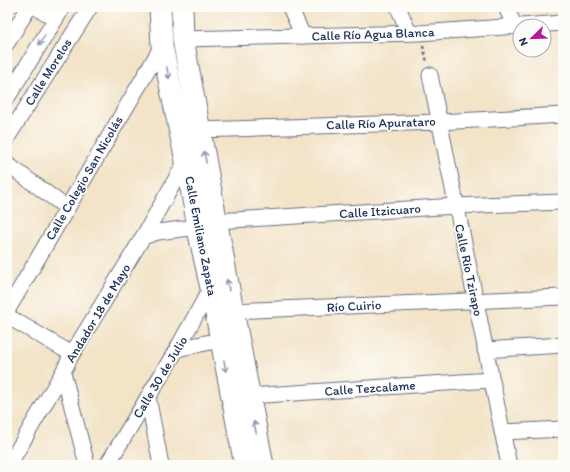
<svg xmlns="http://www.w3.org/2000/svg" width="570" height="472" font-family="Itim,sans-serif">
	<rect width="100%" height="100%" fill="#fdfcf7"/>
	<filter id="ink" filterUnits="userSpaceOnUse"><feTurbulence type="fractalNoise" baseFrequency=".025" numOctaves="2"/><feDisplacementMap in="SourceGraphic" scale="8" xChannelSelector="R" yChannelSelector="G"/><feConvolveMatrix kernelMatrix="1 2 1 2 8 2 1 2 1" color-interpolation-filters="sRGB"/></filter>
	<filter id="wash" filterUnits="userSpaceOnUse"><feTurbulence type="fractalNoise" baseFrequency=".012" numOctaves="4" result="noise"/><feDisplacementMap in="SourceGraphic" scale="16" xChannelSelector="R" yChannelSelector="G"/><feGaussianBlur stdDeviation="0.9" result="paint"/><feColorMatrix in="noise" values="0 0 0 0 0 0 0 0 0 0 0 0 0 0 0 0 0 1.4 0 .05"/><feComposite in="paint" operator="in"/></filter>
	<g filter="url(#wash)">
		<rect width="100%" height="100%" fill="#f3e3c7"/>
	</g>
	<g filter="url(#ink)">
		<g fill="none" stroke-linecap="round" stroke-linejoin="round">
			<g stroke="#676e83" stroke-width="17">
				<g id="street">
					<polyline points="35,7 56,18"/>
					<polyline points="290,7 303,36"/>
					<polyline points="398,7 409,33"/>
					<polyline points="506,7 514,25"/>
					<polyline points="183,39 419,33 563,23"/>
					<polyline points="7,43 29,7"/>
					<polyline points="430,75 509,465"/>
					<polyline points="7,98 63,7"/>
					<polyline points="200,130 439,122 563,115"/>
					<polyline points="7,138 90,7"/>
					<polyline points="7,164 67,208"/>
					<polyline points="143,237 158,232 198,227 217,221 456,206 563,202"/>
					<polyline points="7,311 162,46"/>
					<polyline points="233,311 563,297"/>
					<polyline points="7,316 72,354"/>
					<polyline points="177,349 220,340"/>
					<polyline points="485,350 563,345"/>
					<polyline points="63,372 87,465"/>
					<polyline points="249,396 491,380"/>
					<polyline points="148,397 161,465"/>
					<polyline points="502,432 563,429"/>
					<polyline points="9,465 63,372 72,354 143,237 186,161"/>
					<polyline points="107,465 177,349 211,288"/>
				</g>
			</g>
			<g stroke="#676e83" stroke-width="23">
				<g id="secondary">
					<polyline points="160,7 162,46 186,161 198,227 199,234 211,288 245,465"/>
					<polyline points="182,7 183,39 233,311 263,465"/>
				</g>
			</g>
			<polyline stroke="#676e83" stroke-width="2.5" stroke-dasharray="3 3" stroke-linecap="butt" points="423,46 427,62"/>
			<use href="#street" stroke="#fff" stroke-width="15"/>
			<use href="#secondary" stroke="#fff" stroke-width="21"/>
		</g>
		<defs><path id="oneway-shaft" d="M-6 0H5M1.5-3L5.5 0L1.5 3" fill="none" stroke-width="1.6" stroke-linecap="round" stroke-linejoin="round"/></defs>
		<g stroke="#8d97ae">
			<use href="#oneway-shaft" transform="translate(42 40) rotate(121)"/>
			<use href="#oneway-shaft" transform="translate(168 73) rotate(78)"/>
			<use href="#oneway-shaft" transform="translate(205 157) rotate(-101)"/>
			<use href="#oneway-shaft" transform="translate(228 285) rotate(-100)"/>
			<use href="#oneway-shaft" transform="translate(225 366) rotate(79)"/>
			<use href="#oneway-shaft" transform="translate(255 427) rotate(-101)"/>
		</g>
	</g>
	<g text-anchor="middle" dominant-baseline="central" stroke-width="3.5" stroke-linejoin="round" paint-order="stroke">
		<g font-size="13" fill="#1b2f5e" stroke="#fdfcf7">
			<text transform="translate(373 34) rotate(-2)">Calle Río Agua Blanca</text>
			<text transform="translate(48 72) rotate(-58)">Calle Morelos</text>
			<text transform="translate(381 123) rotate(-2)">Calle Río Apurataro</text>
			<text transform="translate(84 178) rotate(-60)">Calle Colegio San Nicolás</text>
			<text transform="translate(380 211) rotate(-4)">Calle Itzicuaro</text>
			<text transform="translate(201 236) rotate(79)">Calle Emiliano Zapata</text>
			<text transform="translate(469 270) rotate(78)">Calle Río Tzirapo</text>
			<text transform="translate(354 306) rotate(-3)">Río Cuirio</text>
			<text transform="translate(98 313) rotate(-59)">Andador 18 de Mayo</text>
			<text transform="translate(160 377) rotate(-59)">Calle 30 de Julio</text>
			<text transform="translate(370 388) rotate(-4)">Calle Tezcalame</text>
		</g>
	</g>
	<rect width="570" height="472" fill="none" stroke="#fdfcf7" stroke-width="24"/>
	<g transform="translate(532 38) rotate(247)"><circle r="19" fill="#fdfcf7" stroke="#a3aaba"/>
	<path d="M0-3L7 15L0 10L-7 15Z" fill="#b5179e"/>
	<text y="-6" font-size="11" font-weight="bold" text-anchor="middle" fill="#1b2f5e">N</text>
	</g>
</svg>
